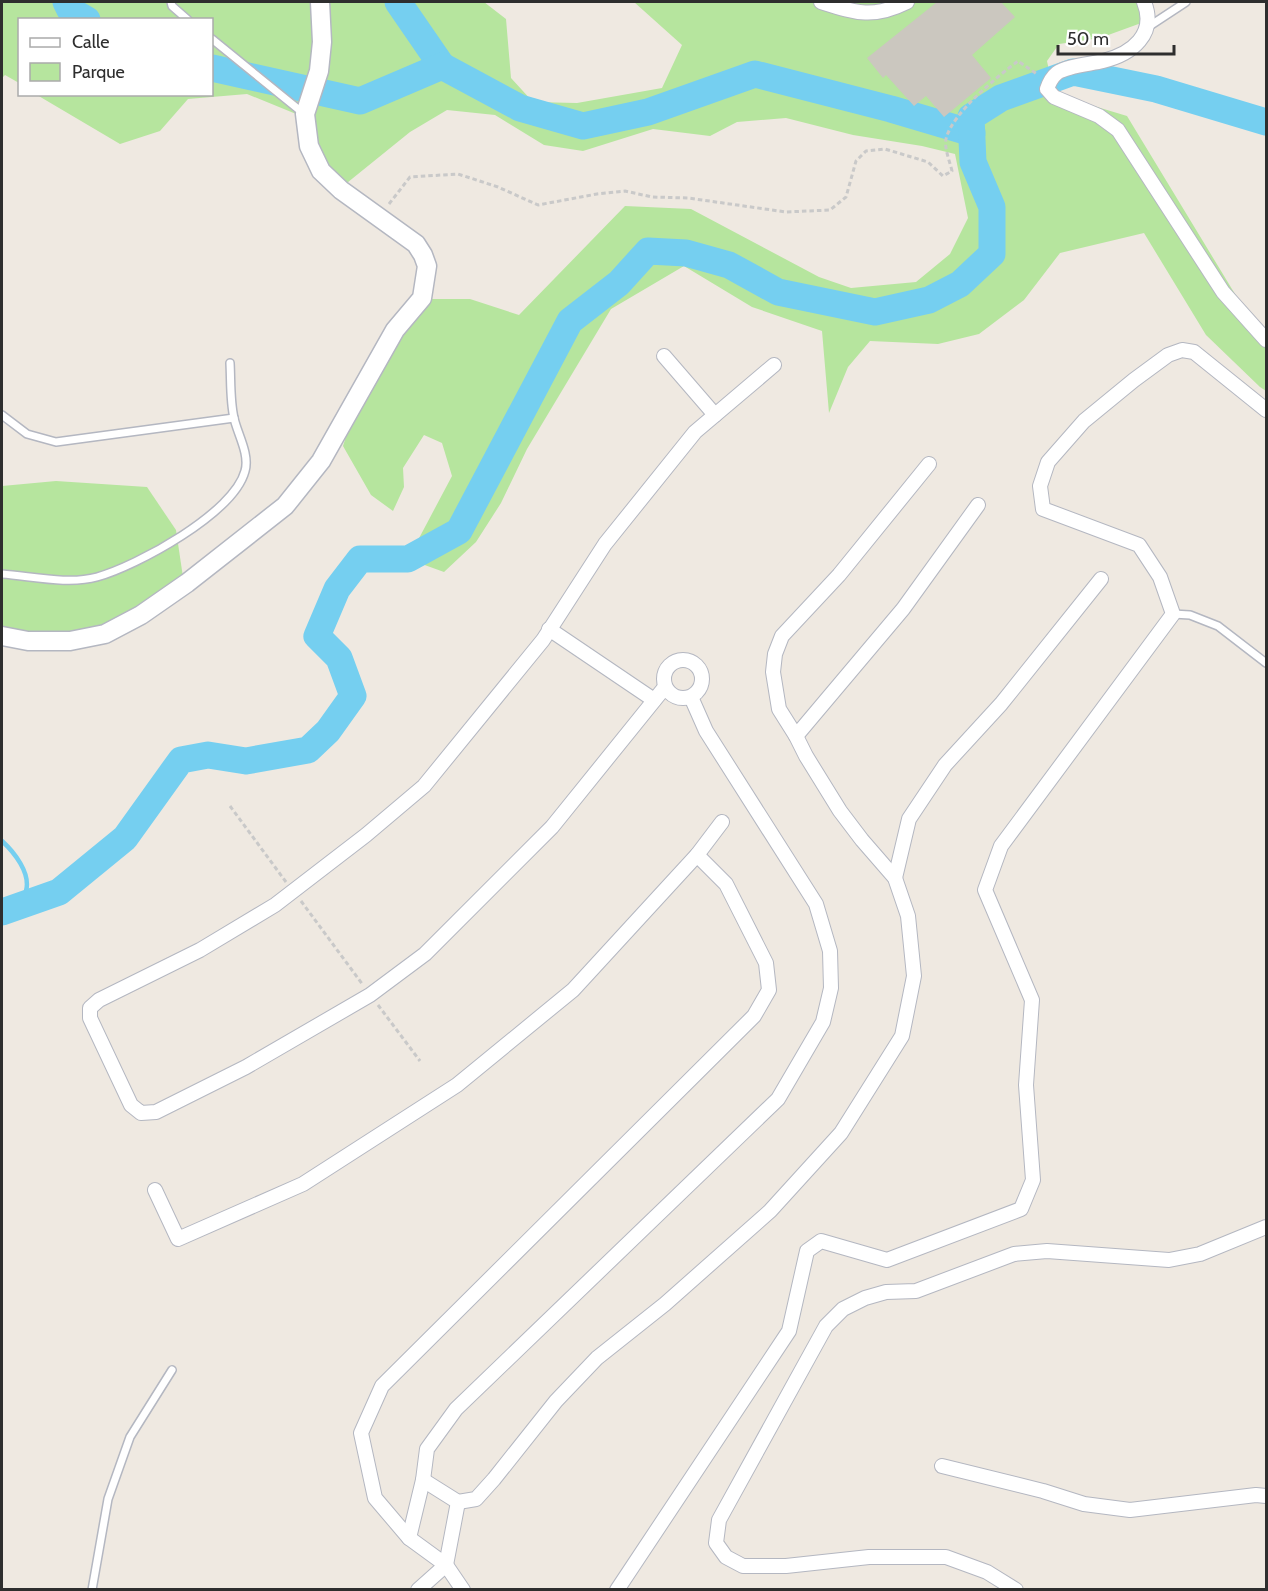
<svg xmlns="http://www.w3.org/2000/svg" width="1268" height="1591" font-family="Cabin,sans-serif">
	<rect width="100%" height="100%" fill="#efe9e1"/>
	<g fill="#b6e59e">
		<polygon points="2,2 484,2 506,19 511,78 533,102 577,103 662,88 682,45 634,2 1144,2 1144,22 1100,38 1059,44 1047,61 1054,94 1127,116 1235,294 1266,342 1266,391 1260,387 1206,335 1144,233 1060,253 1024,300 979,334 938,344 870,341 848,367 829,413 822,331 752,307 684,266 611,309 527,449 501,503 476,542 444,572 408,559 452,476 442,443 424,435 403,468 404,487 393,511 371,495 343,446 367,372 419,299 470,299 519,315 625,206 691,209 819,277 851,288 916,282 950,254 968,218 955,154 922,146 853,135 786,118 737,122 710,136 653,129 583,151 544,145 495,115 447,110 410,132 337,191 301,116 247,94 188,99 160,131 120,144 37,95 212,94 212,20 20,20 19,83 5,75 2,78"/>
		<polygon points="56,481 147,487 176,530 184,584 101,635 2,638 2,486"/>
	</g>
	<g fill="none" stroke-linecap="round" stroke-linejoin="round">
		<path stroke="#75cff0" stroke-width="4.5" d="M2 841C14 852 31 873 26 891 25 896 19 903 16 907"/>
		<g stroke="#75cff0" stroke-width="27">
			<polyline points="66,2 70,10 87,20"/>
			<polyline points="398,2 442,66"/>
			<polyline points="212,68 360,101 442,66 520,108 583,126 648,112 755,74 891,109 972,133"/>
			<polyline points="2,912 59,892 125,838 181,760 208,755 246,761 308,750 328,731 353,696 339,658 317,636 337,589 360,559 408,559 459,531 570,321 619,283 648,251 686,253 729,265 778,292 875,312 929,300 960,284 992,254 992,207 973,162 971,117 1001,98 1073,72 1156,89 1266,122"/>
		</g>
	</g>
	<polygon fill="#cbc7bf" points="937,2 1001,2 1015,17 972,55 991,78 944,117 926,96 914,106 886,75 883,78 867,58"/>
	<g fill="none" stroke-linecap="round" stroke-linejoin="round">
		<g stroke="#b4b7c1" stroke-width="10">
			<g id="service">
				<polyline points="171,2 172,6 188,20"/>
				<polyline points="1148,27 1186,2"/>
				<polyline points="212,39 303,113"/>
				<polyline points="2,415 27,434 56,442 234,418"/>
				<path d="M2 574C31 576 68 585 97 577 137 566 234 513 245 471 250 454 237 433 234 418 230 401 231 381 230 363"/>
				<polyline points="1173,614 1190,615 1218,626 1266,663"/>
				<polyline points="92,1590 108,1499 130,1437 172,1370"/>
			</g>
		</g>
		<g stroke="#b4b7c1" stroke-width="16">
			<g id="minor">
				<path d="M821 2C856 13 873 19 907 2"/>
				<path d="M1144 2C1157 34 1132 54 1103 61 1091 64 1066 66 1057 73 1052 77 1049 83 1047 89L1054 97 1099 116 1118 130 1223 292 1266 340"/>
				<polyline points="664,356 715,415"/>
				<polyline points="549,629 654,700"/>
				<circle cx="683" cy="679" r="19"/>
				<polyline points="665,687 552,827 425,954 370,995 246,1067 156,1112 141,1113 131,1105 90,1018 90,1008 99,1000 200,950 275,905 366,835 424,786 543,640 605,544 695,432 774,365"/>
				<polyline points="796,736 903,609 978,505"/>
				<polyline points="895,878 909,819 945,765 1001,704 1101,579"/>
				<polyline points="155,1190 178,1239 303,1184 457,1085 573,990 697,855 722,822"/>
				<polyline points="942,1466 1043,1491 1084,1504 1130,1510 1256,1495 1266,1496"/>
				<polyline points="423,1480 458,1502 476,1499 494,1479 556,1401 597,1358 665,1304 770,1211 841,1133 902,1036 914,976 908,916 895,878 862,840 840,811 806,756 796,736 779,709 773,672 775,654 782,636 839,575 929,464"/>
				<polyline points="409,1538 423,1480 427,1449 456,1409 778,1099 823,1022 831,988 830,951 816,904 706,731 691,697"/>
				<polyline points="418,1590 446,1565 458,1502"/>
				<polyline points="463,1590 446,1565 409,1538 375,1498 361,1433 382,1386 754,1016 769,990 766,963 726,884 697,855"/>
				<polyline points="617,1590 789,1331 807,1251 821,1241 887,1260 1021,1209 1033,1180 1026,1085 1032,1000 985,890 1001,846 1173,614 1160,577 1139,545 1043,509 1040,486 1048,462 1084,421 1134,380 1168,355 1182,350 1194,352 1266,410"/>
				<polyline points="1016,1590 987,1572 946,1557 869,1557 786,1566 743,1566 726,1557 716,1543 719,1520 826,1326 843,1309 865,1298 886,1292 916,1291 1014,1254 1047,1251 1169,1260 1200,1254 1266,1227"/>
			</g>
		</g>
		<g stroke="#b4b7c1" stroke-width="21">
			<polyline id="tertiary" points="2,636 28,641 70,641 105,634 141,615 187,583 285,506 321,461 395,330 422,298 427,266 423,255 416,244 341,190 321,171 309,146 305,114 319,71 322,42 320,2"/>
		</g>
		<g stroke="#c9c9c9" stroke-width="3" stroke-dasharray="4.5 3" stroke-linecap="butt">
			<path d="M389 204 410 177 458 174 498 187 538 205 597 194 625 191 652 197 688 198 786 212 830 210 846 197 856 161 866 151 885 149 928 162 943 176 952 171C950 162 944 148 946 139 952 113 997 77 1018 61L1037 74"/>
			<polyline points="230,806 286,882"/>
			<polyline points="301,901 363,985"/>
			<polyline points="378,1005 420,1061"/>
		</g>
		<use href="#service" stroke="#fff" stroke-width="7"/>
		<use href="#minor" stroke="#fff" stroke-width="14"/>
		<use href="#tertiary" stroke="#fff" stroke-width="18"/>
	</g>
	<rect width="1268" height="1591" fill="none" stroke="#2e2e2e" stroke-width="6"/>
	<rect x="18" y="18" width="195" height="78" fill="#ffffff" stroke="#ababab" stroke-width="1.5"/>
	<rect x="30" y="38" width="30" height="9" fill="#ffffff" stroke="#ababab" stroke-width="1.5"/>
	<text x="72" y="48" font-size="18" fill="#2e2e2e">Calle</text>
	<rect x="30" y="63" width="30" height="18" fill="#b6e59e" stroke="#ababab" stroke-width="1.5"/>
	<text x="72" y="78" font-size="18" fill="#2e2e2e">Parque</text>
	<path d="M1058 45v9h116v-9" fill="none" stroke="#2e2e2e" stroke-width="3"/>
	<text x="1067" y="45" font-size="18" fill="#2e2e2e" stroke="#ffffff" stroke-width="4.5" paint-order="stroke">50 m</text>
</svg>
